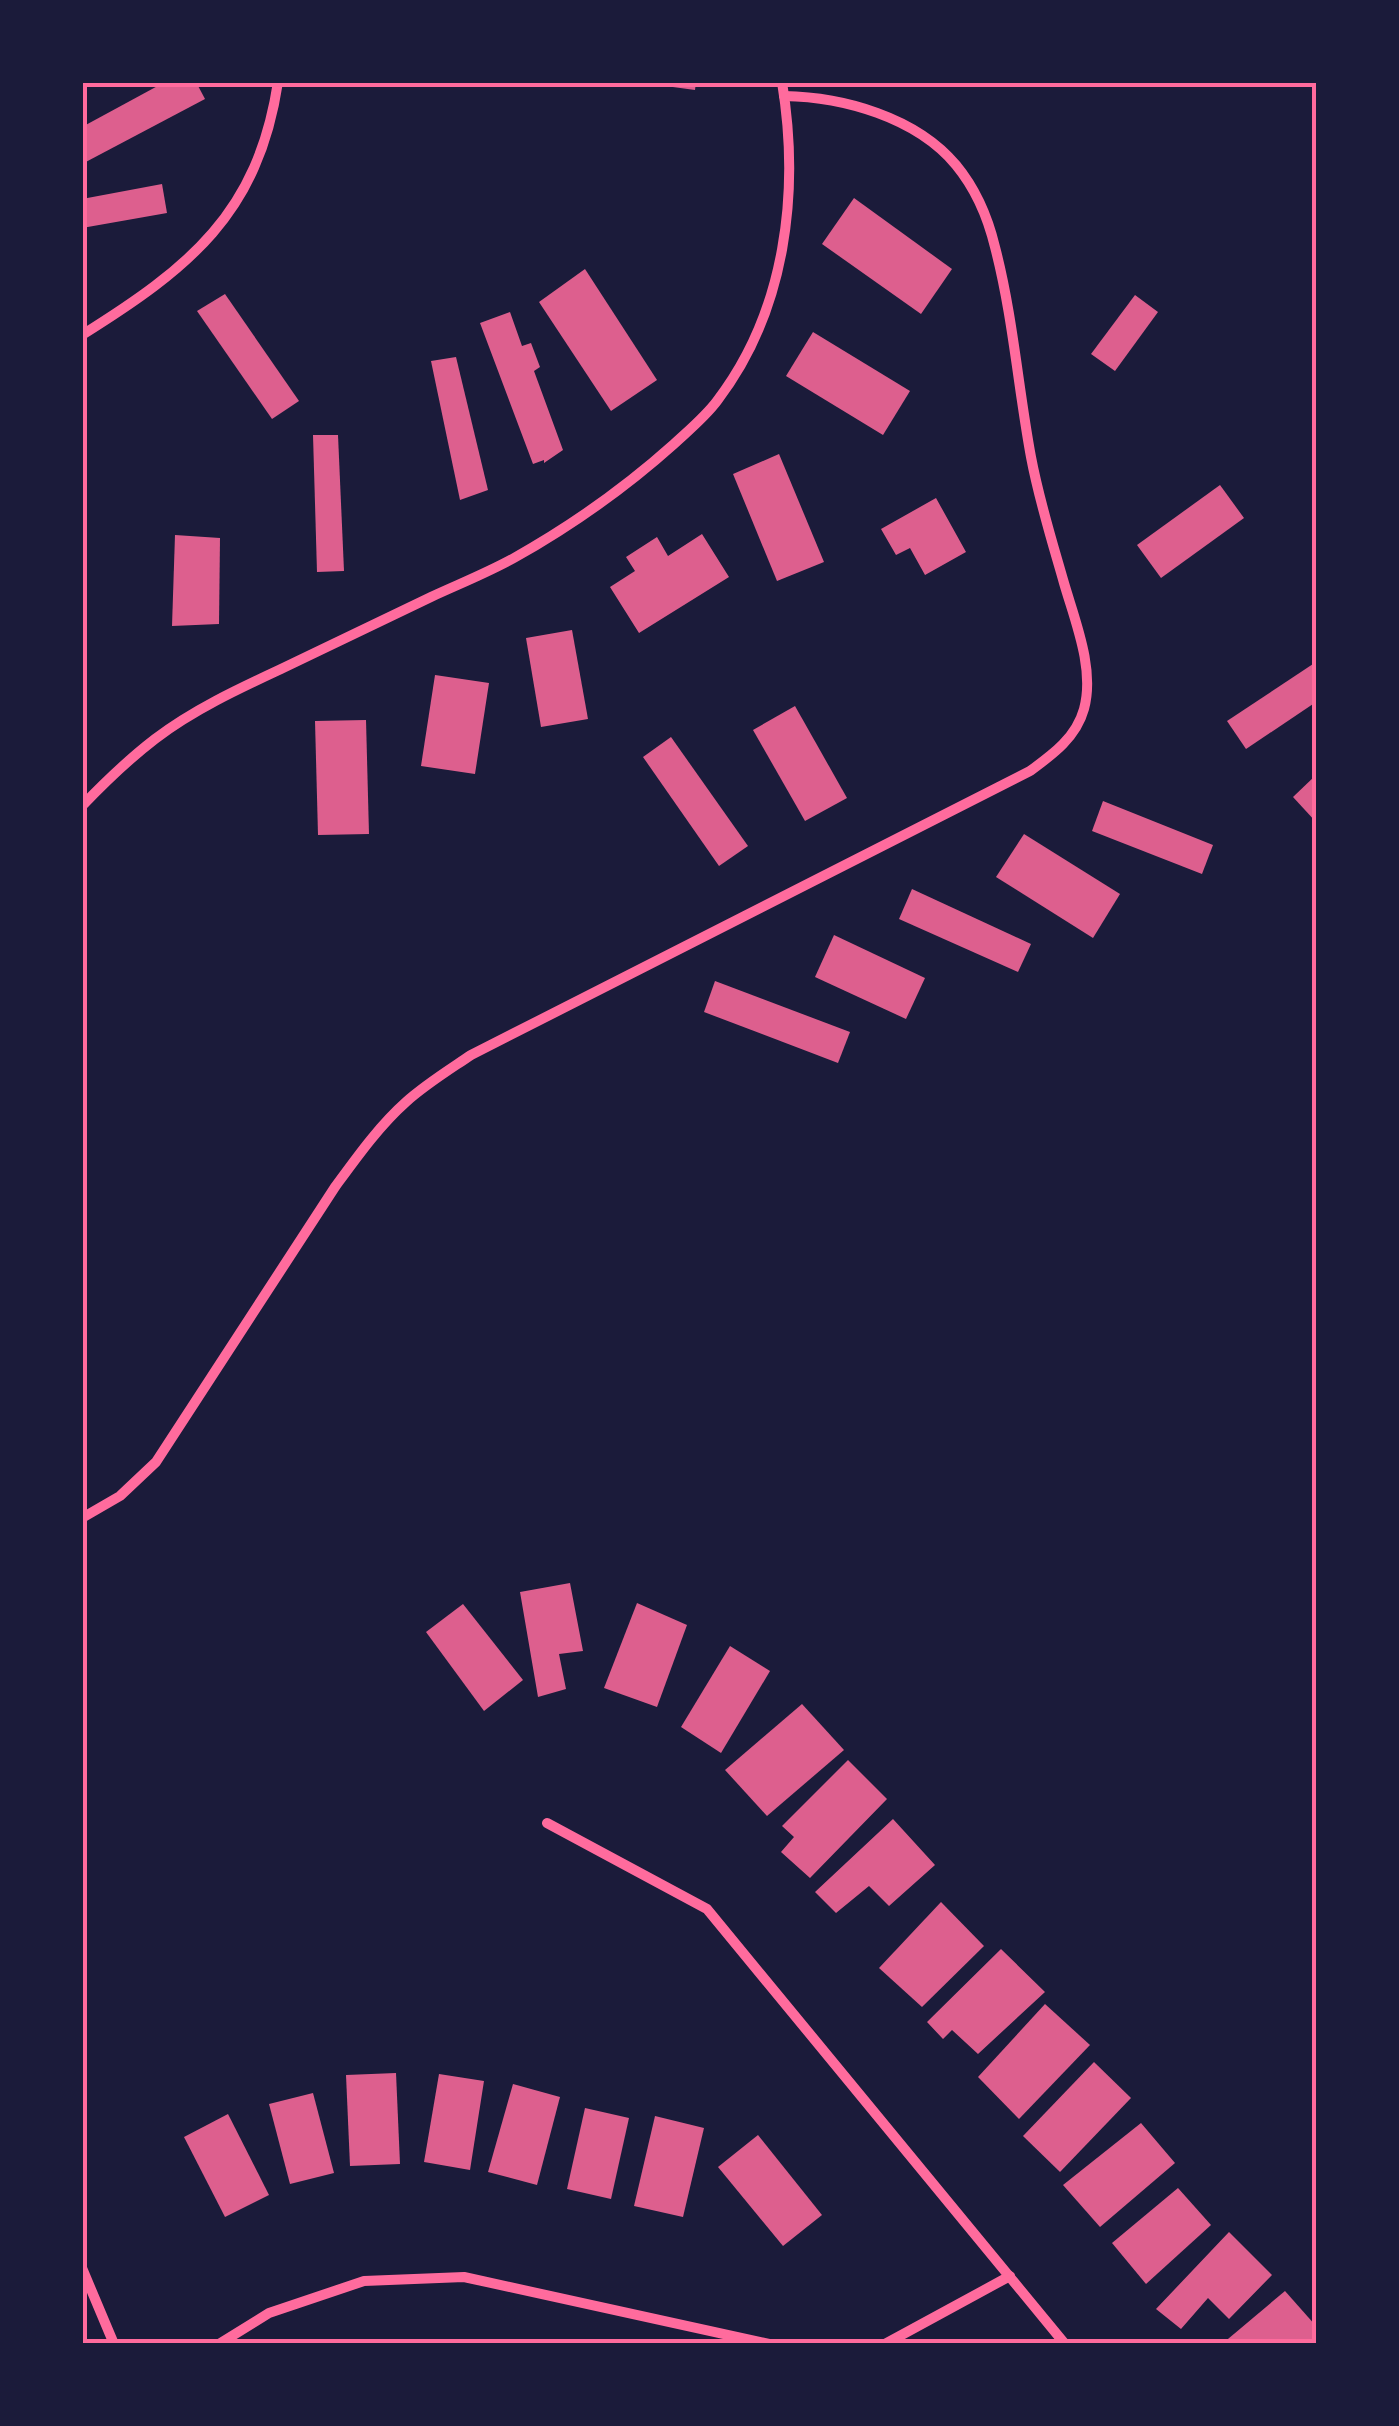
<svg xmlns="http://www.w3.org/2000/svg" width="1399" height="2426" font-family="'DejaVu Sans',sans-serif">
	<rect width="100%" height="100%" fill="#1b1b3a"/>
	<g fill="#dd5f8e">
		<polygon points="165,82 196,82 205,99 82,164 82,127"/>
		<polygon points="658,82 696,82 695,90 658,85"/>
		<polygon points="162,184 167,213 82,228 82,199"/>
		<polygon points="854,198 952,269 921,314 822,244"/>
		<polygon points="585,269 657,380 611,411 539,302"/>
		<polygon points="225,294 299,401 272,419 197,311"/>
		<polygon points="1135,295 1158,312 1115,371 1091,354"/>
		<polygon points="510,312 522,346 531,343 540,367 534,371 563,450 544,463 544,460 533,464 480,323"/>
		<polygon points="813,332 910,391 883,435 786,376"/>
		<polygon points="456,357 488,490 460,500 431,361"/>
		<polygon points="313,435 338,435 344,571 317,572"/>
		<polygon points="779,454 824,562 777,581 733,474"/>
		<polygon points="1220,485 1244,518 1161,578 1137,545"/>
		<polygon points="936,498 966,552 925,575 910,548 896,555 881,529"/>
		<polygon points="702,534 729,577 639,633 610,587 635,571 626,557 657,537 668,556"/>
		<polygon points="175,535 220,538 219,624 172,626"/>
		<polygon points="572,630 588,719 541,727 526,638"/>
		<polygon points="1316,662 1316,702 1246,749 1227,721"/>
		<polygon points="435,675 489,683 475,774 421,766"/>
		<polygon points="795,706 847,798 805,821 753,730"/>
		<polygon points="366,720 369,834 318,835 315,721"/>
		<polygon points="671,737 748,846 719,866 643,757"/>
		<polygon points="1316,775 1316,822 1293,797"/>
		<polygon points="1103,801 1213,845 1202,874 1092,831"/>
		<polygon points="1024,834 1120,894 1093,938 996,877"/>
		<polygon points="912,889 1031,944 1018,972 899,919"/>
		<polygon points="834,935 925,978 906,1019 815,977"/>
		<polygon points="715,981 850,1032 838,1063 704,1012"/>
		<polygon points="570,1583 583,1651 559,1654 566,1689 538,1697 520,1592"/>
		<polygon points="637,1603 687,1625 657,1707 604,1688"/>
		<polygon points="463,1604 523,1680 484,1711 426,1632"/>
		<polygon points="730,1646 770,1671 721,1753 681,1727"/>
		<polygon points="802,1704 844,1750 767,1816 725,1770"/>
		<polygon points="848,1760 887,1799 810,1878 781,1852 794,1837 782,1826"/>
		<polygon points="893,1819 935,1865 889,1906 869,1886 836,1913 815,1892"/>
		<polygon points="941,1902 984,1946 922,2007 879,1968"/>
		<polygon points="1001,1949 1045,1992 978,2054 952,2030 943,2039 927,2022"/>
		<polygon points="1045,2004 1090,2045 1019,2119 978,2077"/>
		<polygon points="1094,2062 1131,2098 1060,2172 1023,2136"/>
		<polygon points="396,2073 400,2164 350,2166 346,2075"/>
		<polygon points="439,2074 484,2081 470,2170 424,2162"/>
		<polygon points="513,2084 560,2097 537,2185 488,2172"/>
		<polygon points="313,2093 334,2173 290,2184 269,2104"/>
		<polygon points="585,2108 629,2118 611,2199 567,2189"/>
		<polygon points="228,2114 269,2195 225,2217 184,2137"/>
		<polygon points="655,2116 704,2128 683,2217 634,2206"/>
		<polygon points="1141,2123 1175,2163 1100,2227 1063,2185"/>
		<polygon points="758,2135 822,2215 783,2246 718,2167"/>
		<polygon points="1178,2188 1211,2225 1146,2284 1112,2243"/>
		<polygon points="1229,2232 1272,2275 1229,2319 1208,2298 1181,2329 1156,2309"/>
		<polygon points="1285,2291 1316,2326 1316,2344 1222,2344"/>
	</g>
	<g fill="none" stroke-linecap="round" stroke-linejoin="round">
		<g stroke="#ff6b9d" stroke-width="10">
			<path d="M82 335C189 268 258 214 278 82"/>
			<path d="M82 806C105 782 129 759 155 739 193 710 238 689 281 669 331 645 381 621 431 597 459 584 487 573 514 558 571 526 626 487 674 444 689 430 705 417 717 401 786 311 800 192 782 82"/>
			<path d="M82 1518 120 1496 156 1462 335 1187C357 1157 379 1126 406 1102 426 1084 449 1070 471 1055L1030 771C1052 755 1076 738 1084 709 1095 669 1075 621 1064 583 1052 541 1039 500 1031 457 1018 387 1013 316 995 247 988 218 975 188 956 165 916 117 843 97 784 96"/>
			<polyline points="547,1823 707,1909 1065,2344"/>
			<polyline points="82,2268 114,2344"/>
			<polyline points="219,2344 269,2313 364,2281 464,2277 769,2344"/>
			<polyline points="885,2344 1010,2276"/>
		</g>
	</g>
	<rect width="1399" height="2426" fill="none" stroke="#1b1b3a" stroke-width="170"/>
	<rect x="85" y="85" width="1229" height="2256" fill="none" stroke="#ff6b9d" stroke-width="4"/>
</svg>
